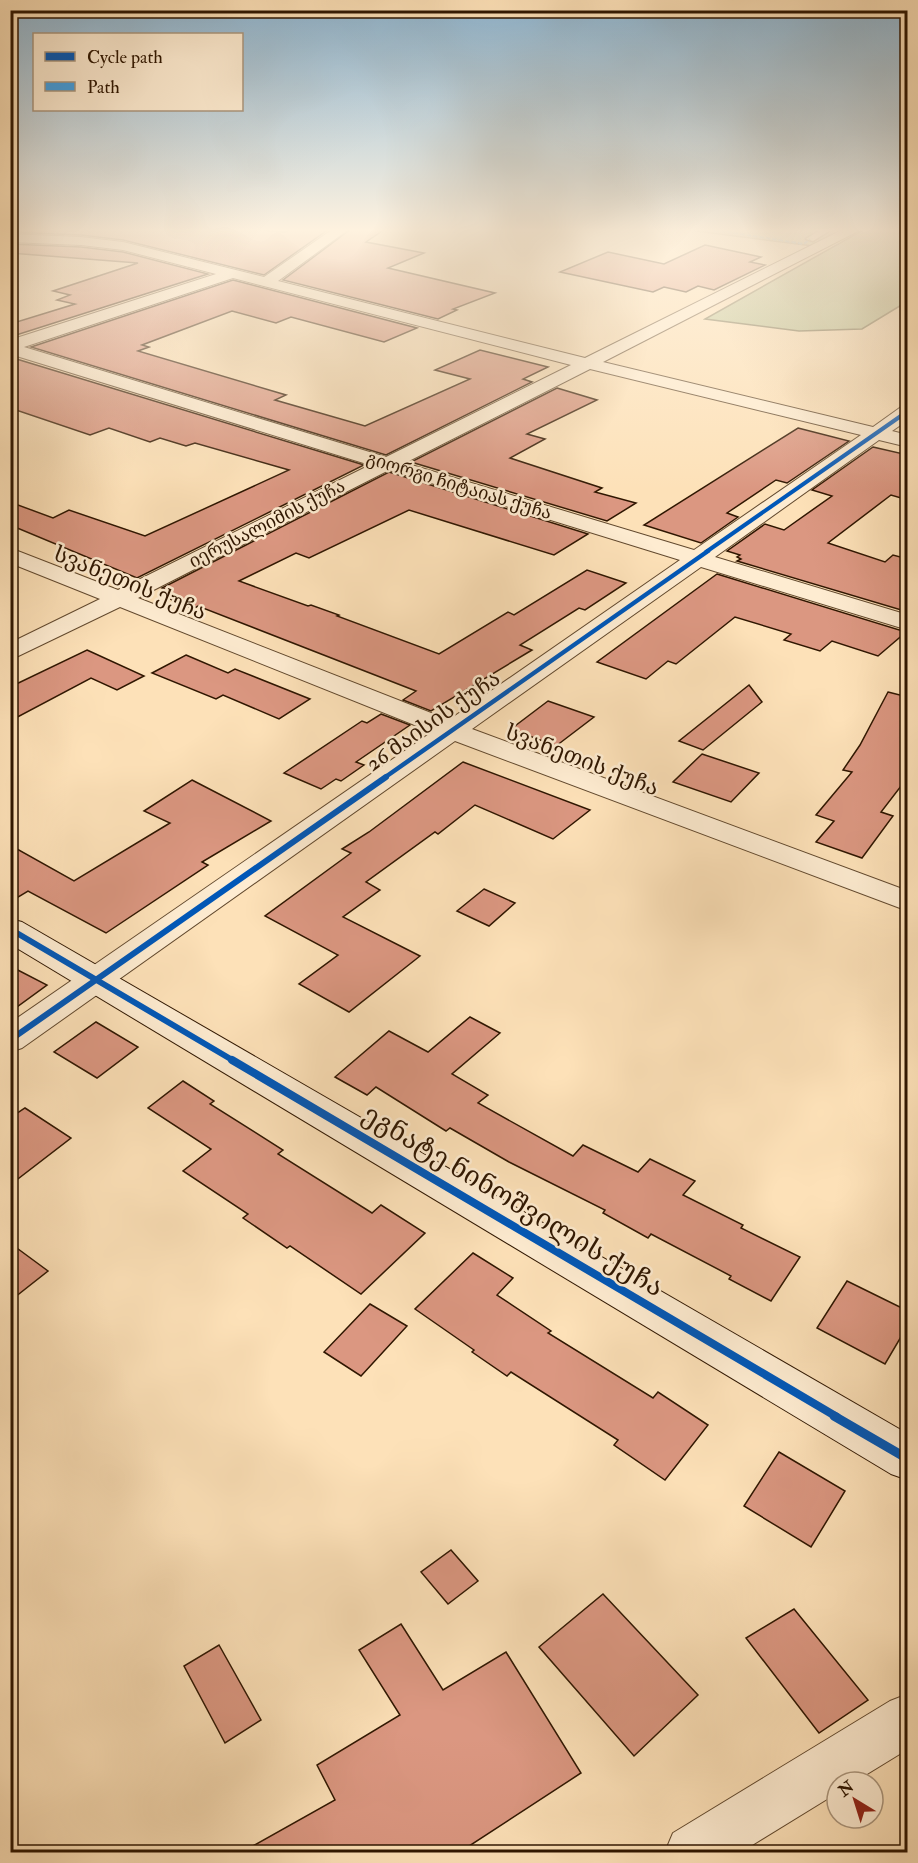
<svg xmlns="http://www.w3.org/2000/svg" width="918" height="1863" font-family="'IM FELL Double Pica','Noto Serif Georgian',serif">
	<rect width="100%" height="100%" fill="#fde1b8"/>
	<filter id="stains"><feTurbulence type="fractalNoise" baseFrequency=".00333" numOctaves="4"/><feColorMatrix values="0 0 0 0 .2 0 0 0 0 .09 0 0 0 0 .02 0 0 0 .5 -.17"/></filter>
	<radialGradient id="worn" r=".72"><stop offset=".6" stop-color="#630" stop-opacity="0"/><stop offset="1" stop-color="#630" stop-opacity=".3"/></radialGradient>
	<g fill="#bac493" stroke="#746d4a" stroke-width="1.5">
		<polygon points="681,229 847,229 813,246"/>
		<polygon points="865,229 907,229 908,301 862,329 799,331 705,319"/>
	</g>
	<g fill="#db9781" stroke="#2f1600" stroke-width="1.5">
		<polygon points="10,229 249,229 285,232 291,229 329,229 264,275 123,240 81,235 10,232"/>
		<polygon points="351,229 385,229 366,242 424,253 388,268 495,293 453,309 457,310 438,319 283,280"/>
		<polygon points="10,244 81,247 123,252 208,274 10,337 10,324 75,304 57,300 70,295 53,291 138,263 10,253"/>
		<polygon points="705,245 761,257 750,262 765,265 714,290 698,286 686,292 664,287 653,292 560,272 608,252 664,264"/>
		<polygon points="233,280 417,328 384,342 291,317 276,323 232,311 142,345 149,347 138,351 286,395 275,400 365,426 470,379 435,370 480,350 548,367 523,379 532,382 386,455 31,347"/>
		<polygon points="10,357 364,465 137,578 10,525 10,502 53,518 69,510 145,536 289,470 195,443 186,446 160,438 150,442 109,428 90,435 10,408"/>
		<polygon points="557,388 597,400 527,434 545,439 510,458 602,488 595,492 636,503 607,521 411,462"/>
		<polygon points="798,428 849,441 787,483 776,480 727,513 738,517 701,543 644,525"/>
		<polygon points="873,447 908,455 908,500 891,495 828,543 885,562 893,555 908,559 908,612 737,561 741,559 737,557 740,555 727,551 765,524 784,530 832,496 812,490"/>
		<polygon points="389,472 588,534 554,555 409,510 309,558 296,553 239,581 308,606 311,605 339,615 337,616 439,654 508,612 514,615 587,570 626,583 585,610 579,608 520,645 532,650 431,711 403,700 416,691 198,606 193,609 163,596 171,592 162,588"/>
		<polygon points="717,574 906,632 878,656 832,641 820,651 784,640 791,634 735,617 676,664 668,661 646,679 597,662"/>
		<polygon points="87,650 144,676 117,690 91,678 10,721 10,687"/>
		<polygon points="186,655 228,673 235,669 310,699 279,719 223,695 216,699 152,673"/>
		<polygon points="749,685 762,702 703,750 679,741"/>
		<polygon points="888,692 908,697 908,777 881,812 893,816 862,858 816,842 834,821 816,815 852,772 843,770 860,745"/>
		<polygon points="548,701 594,717 556,746 511,729"/>
		<polygon points="381,714 410,725 356,762 364,765 341,781 336,779 321,789 284,773 362,721 367,723"/>
		<polygon points="702,754 759,773 731,802 673,782"/>
		<polygon points="463,762 590,810 553,839 475,805 438,834 435,832 366,882 380,890 343,917 420,956 349,1012 299,984 338,955 265,916 351,853 342,849 369,832"/>
		<polygon points="192,780 271,821 202,862 208,865 106,933 28,891 10,902 10,845 74,881 170,823 144,811"/>
		<polygon points="484,889 515,903 489,926 457,911"/>
		<polygon points="10,966 47,985 10,1012"/>
		<polygon points="470,1017 500,1033 452,1074 488,1095 478,1103 573,1156 583,1145 638,1172 650,1159 695,1181 683,1195 743,1225 741,1228 800,1257 771,1301 729,1279 731,1276 651,1234 648,1238 603,1213 605,1210 509,1162 450,1128 446,1131 376,1087 367,1095 335,1077 389,1031 428,1052"/>
		<polygon points="96,1022 138,1047 97,1078 54,1052"/>
		<polygon points="183,1081 214,1101 210,1104 283,1150 278,1154 372,1213 381,1205 425,1233 361,1294 290,1246 287,1248 243,1218 248,1214 183,1171 211,1149 148,1108"/>
		<polygon points="25,1108 71,1138 10,1185 10,1118"/>
		<polygon points="10,1243 48,1271 10,1301"/>
		<polygon points="473,1253 513,1278 497,1295 551,1331 548,1333 653,1398 658,1392 708,1425 665,1480 614,1445 618,1440 511,1372 507,1376 472,1352 474,1350 415,1309"/>
		<polygon points="847,1281 908,1311 908,1325 885,1364 817,1328"/>
		<polygon points="370,1304 407,1326 361,1376 324,1352"/>
		<polygon points="779,1452 845,1491 811,1547 744,1506"/>
		<polygon points="451,1550 478,1581 448,1604 421,1572"/>
		<polygon points="603,1594 698,1695 634,1756 539,1647"/>
		<polygon points="794,1609 868,1700 819,1733 746,1638"/>
		<polygon points="401,1624 443,1690 506,1652 581,1773 460,1852 242,1852 335,1800 317,1765 400,1715 359,1650"/>
		<polygon points="219,1645 261,1720 225,1743 184,1666"/>
	</g>
	<g fill="none" stroke-linecap="round" stroke-linejoin="round">
		<g stroke="#62492e" stroke-width="3">
			<polygon id="lane" points="822,229 832,229 813,241 806,239"/>
		</g>
		<g stroke="#62492e" stroke-width="2">
			<g id="street">
				<path d="M333 229H349L278 281 585 358 844 229H862L603 362 873 427 901 407 908 406V420L892 431 908 435V447L879 440 715 557 908 615V630L701 567 472 729 908 891V911L455 741 22 1048 10 1052V1023L432 732 120 607 10 660V643L100 599 10 563V548L118 590 370 465 10 354V340L216 274 123 250 81 245 10 242V234L81 237 123 242 264 277ZM233 278 571 365 386 457 24 347ZM590 369 861 435 694 550 405 463ZM389 470 680 560 449 720 138 598Z"/>
				<polygon points="908,1694 908,1749 854,1782 837,1782 837,1793 741,1852 665,1852 673,1833 890,1701"/>
			</g>
		</g>
		<g stroke="#2f1600" stroke-width="2">
			<polygon id="secondary" points="10,919 22,922 908,1434 908,1480 891,1474 10,944"/>
		</g>
		<use href="#lane" fill="#feecd1" fill-rule="evenodd"/>
		<use href="#street" fill="#feecd1" fill-rule="evenodd"/>
		<use href="#secondary" fill="#feecd1" fill-rule="evenodd"/>
		<polyline stroke="#3ea2e9" stroke-width="2" stroke-dasharray="4.5 2" stroke-linecap="butt" points="708,229 804,244 810,239"/>
		<g stroke="#feecd1" stroke-width="6">
			<polyline id="cycleway-far4" points="706,552 908,411"/>
		</g>
		<g stroke="#feecd1" stroke-width="8">
			<polyline id="cycleway-far3" points="384,778 708,551"/>
		</g>
		<g stroke="#feecd1" stroke-width="10">
			<g id="cycleway-far2">
				<polyline points="10,929 234,1061"/>
				<polyline points="10,1040 386,777"/>
			</g>
		</g>
		<g stroke="#feecd1" stroke-width="11">
			<polyline id="cycleway-far1" points="232,1060 837,1417"/>
		</g>
		<g stroke="#feecd1" stroke-width="13">
			<polyline id="cycleway" points="834,1416 908,1459"/>
		</g>
		<use href="#cycleway-far4" stroke="#0057b8" stroke-width="4"/>
		<use href="#cycleway-far3" stroke="#0057b8" stroke-width="4.5"/>
		<use href="#cycleway-far2" stroke="#0057b8" stroke-width="6"/>
		<use href="#cycleway-far1" stroke="#0057b8" stroke-width="8"/>
		<use href="#cycleway" stroke="#0057b8" stroke-width="9"/>
	</g>
	<linearGradient id="sky" x2="0" y2="1"><stop stop-color="#8db7d5"/><stop offset="0.47" stop-color="#fef2df"/><stop offset="1" stop-color="#fef2df" stop-opacity="0"/></linearGradient>
	<rect width="918" height="490" fill="url(#sky)"/>
	<g text-anchor="middle" dominant-baseline="central" stroke-width="5" stroke-linejoin="round" paint-order="stroke">
		<g font-size="18" fill="#2f1600" stroke="#feecd1">
			<text transform="translate(459 486) rotate(17)">გიორგი ჩიტაიას ქუჩა</text>
			<text transform="translate(267 524) rotate(-27)">იერუსალიმის ქუჩა</text>
		</g>
		<g font-size="22" fill="#2f1600" stroke="#feecd1">
			<text transform="translate(130 583) rotate(22)">სვანეთის ქუჩა</text>
			<text transform="translate(433 721) rotate(-35)">26 მაისის ქუჩა</text>
			<text transform="translate(582 760) rotate(21)">სვანეთის ქუჩა</text>
		</g>
		<g font-size="27" fill="#2f1600" stroke="#feecd1">
			<text transform="translate(513 1201) rotate(31)">ეგნატე ნინოშვილის ქუჩა</text>
		</g>
	</g>
	<rect width="918" height="1863" fill="none" stroke="#fde1b8" stroke-width="36"/>
	<rect x="12" y="12" width="894" height="1839" fill="none" stroke="#2f1600" stroke-width="3"/>
	<rect x="18" y="18" width="882" height="1827" fill="none" stroke="#2f1600" stroke-width="1.5"/>
	<rect x="33" y="33" width="210" height="78" fill="#feecd1" stroke="#ab967d" stroke-width="1.5"/>
	<rect x="45" y="52" width="30" height="9" fill="#0057b8" stroke="#ab967d" stroke-width="1.5"/>
	<text x="87" y="63" font-size="18" fill="#2f1600">Cycle path</text>
	<rect x="45" y="82" width="30" height="9" fill="#3ea2e9" stroke="#ab967d" stroke-width="1.5"/>
	<text x="87" y="93" font-size="18" fill="#2f1600">Path</text>
	<g transform="translate(855 1800) rotate(322)"><circle r="28" fill="#feecd1" stroke="#ab967d" stroke-width="1.5"/>
	<path d="M0-4.5L10 22L0 15L-10 22Z" fill="#8f2418"/>
	<text y="-9" font-size="16" font-weight="bold" text-anchor="middle" fill="#2f1600">N</text>
	</g>
	<rect width="100%" height="100%" filter="url(#stains)"/>
	<rect width="100%" height="100%" fill="url(#worn)"/>
</svg>
